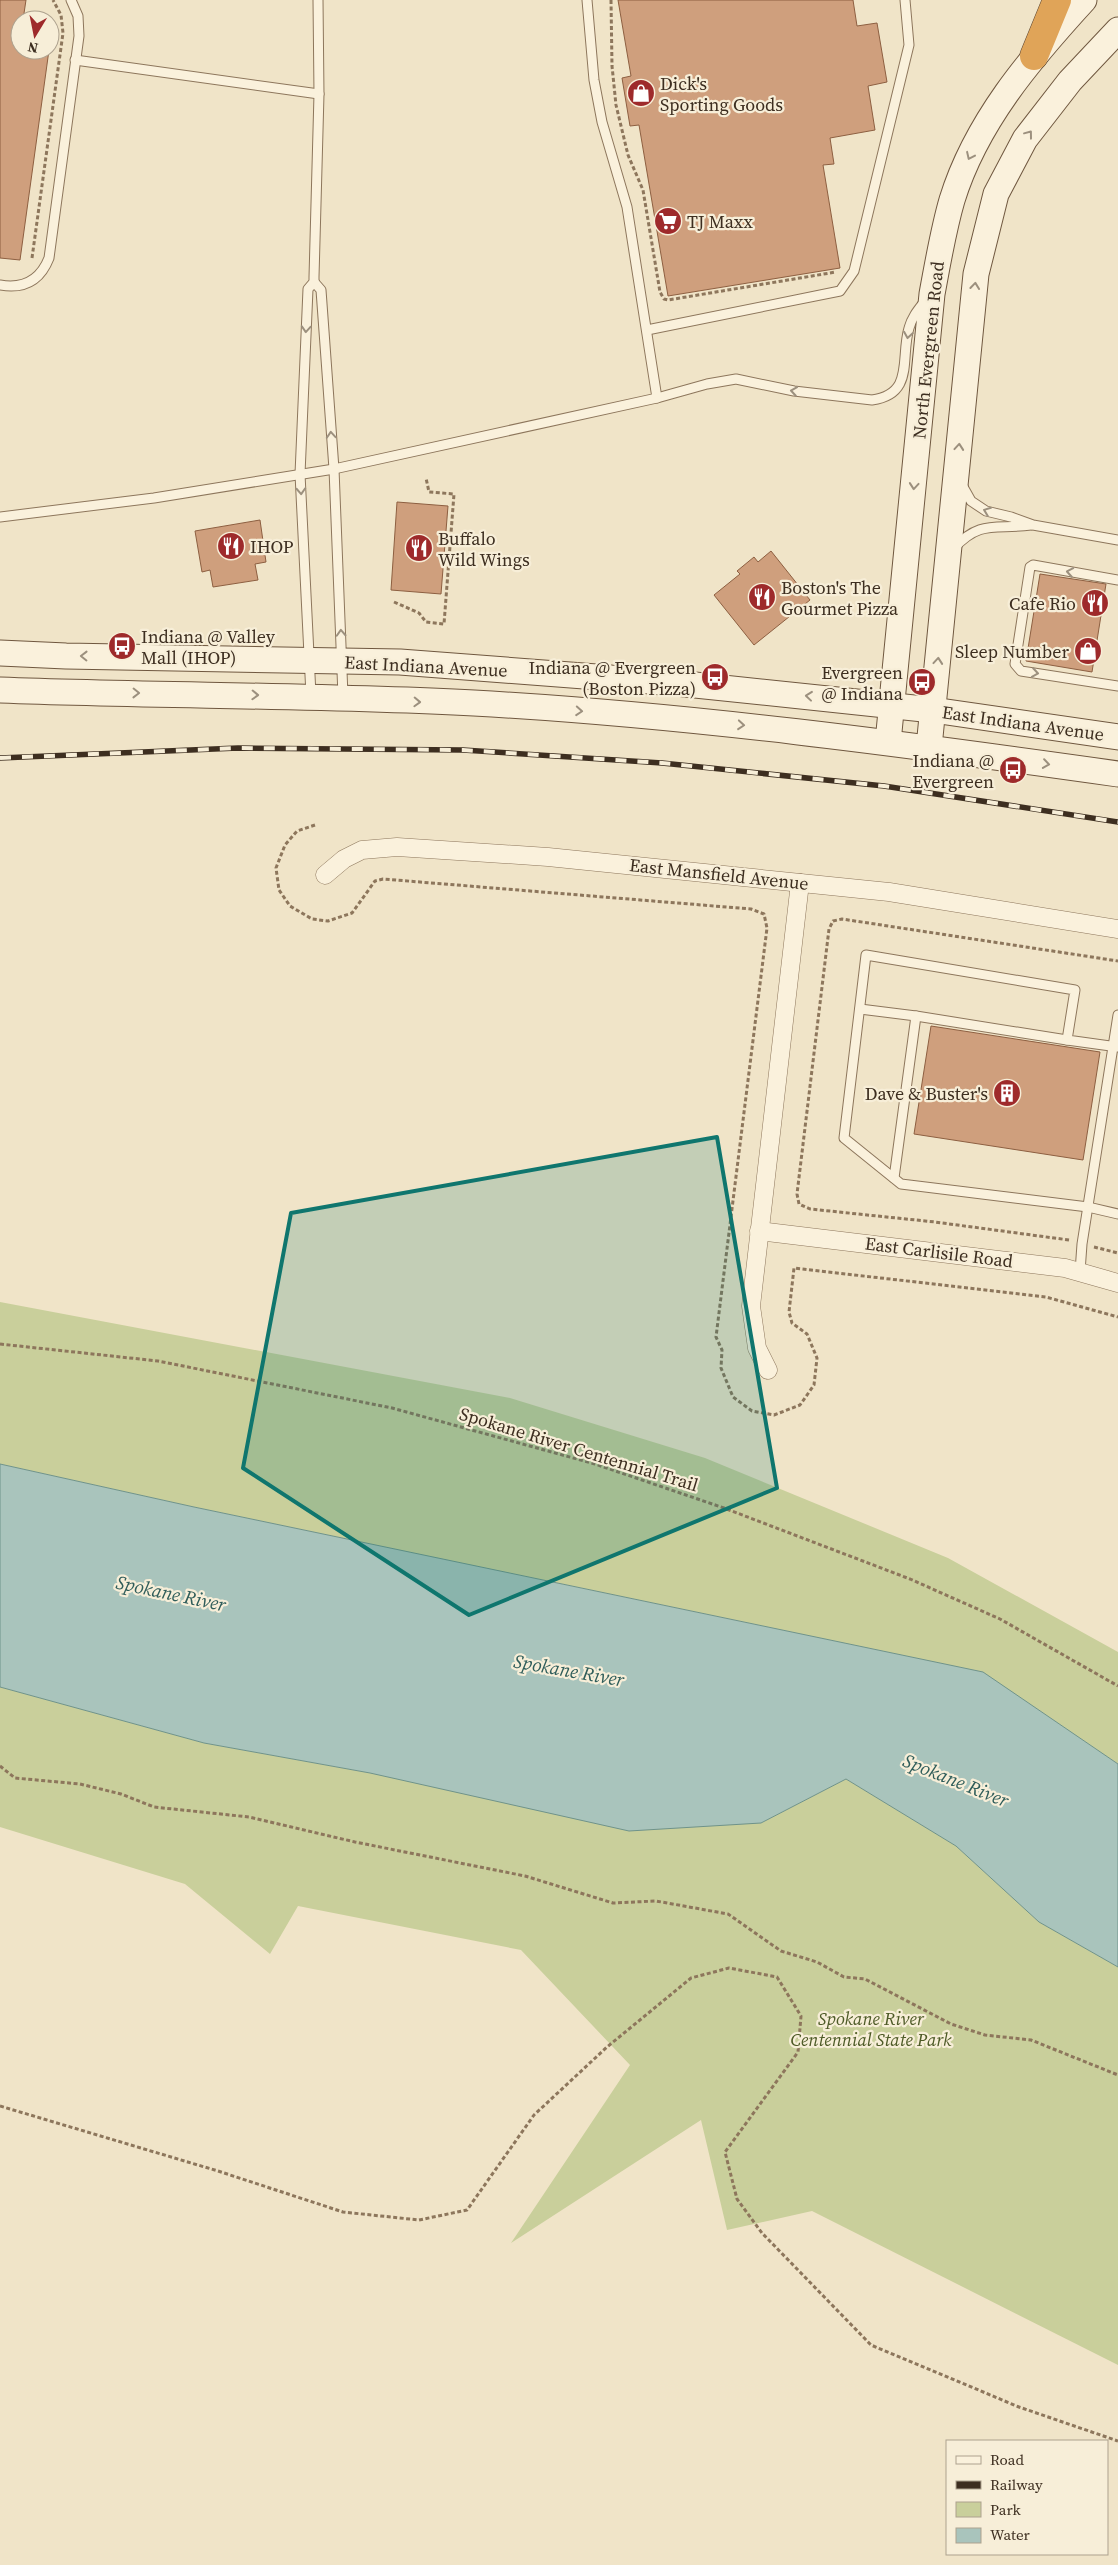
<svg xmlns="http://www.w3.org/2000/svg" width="1118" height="2565" font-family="'Source Serif 4',serif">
	<rect width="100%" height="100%" fill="#f0e4c8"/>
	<g fill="#c9cf9b">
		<polygon points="0,1302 510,1398 705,1458 948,1558 1118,1652 1118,1764 982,1672 194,1507 0,1464"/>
		<polygon points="0,1687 204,1743 370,1773 761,1823 846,1779 956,1846 1039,1922 1118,1967 1118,2365 812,2211 727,2230 701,2120 511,2243 630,2065 521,1950 298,1906 270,1954 185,1884 0,1827"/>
	</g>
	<polygon fill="#a9c4bc" stroke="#6f938a" points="0,1464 194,1507 983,1672 1118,1764 1118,1967 1039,1922 956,1846 846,1779 761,1823 629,1831 370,1773 204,1743 0,1687"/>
	<g fill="#cf9f7d" stroke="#8d5f41">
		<polygon points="0,0 26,0 23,20 20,20 20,50 49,50 20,260 0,258"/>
		<polygon points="618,0 853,0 857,26 877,23 887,82 868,86 875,130 830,138 834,164 823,165 840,268 668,296 639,125 630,126 622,78 631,76"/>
		<polygon points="397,502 448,506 441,594 391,590"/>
		<polygon points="260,520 266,562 255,564 258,580 213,587 210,570 202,572 195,531"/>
		<polygon points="771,551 810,600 754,645 714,595 740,574 737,571 754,557 758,562"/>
		<polygon points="1040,574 1106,584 1092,672 1026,661"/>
		<polygon points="931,1026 1100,1052 1083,1160 914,1134"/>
	</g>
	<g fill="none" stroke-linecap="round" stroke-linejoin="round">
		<g stroke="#8d765c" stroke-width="11">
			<g id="service">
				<polyline points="75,60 319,94"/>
				<polyline points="314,282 321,290 334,469 343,696"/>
				<path d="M0 285C23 289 40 281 49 258L79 36 78 16 71 0"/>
				<polyline points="647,330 840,291 854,271 909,45 905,0"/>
				<path d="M657 398 707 384 736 379 794 391 872 400C915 394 900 358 909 328 912 317 918 310 925 301"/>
				<polyline points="962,485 971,501 986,511 1011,517 1033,525 1118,540"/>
				<polyline points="0,517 154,498 334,469 657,398 627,207 602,122 594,80 587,0"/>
				<path d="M954 548C981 519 996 530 1031 525"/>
				<polyline points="1118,580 1033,565 1030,567 1015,664 1021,671 1118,686"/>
				<polyline points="311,695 300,474 308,289 314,282 314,277 319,94 318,0"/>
				<polyline points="860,1009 916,1016 894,1178"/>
				<polyline points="916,1016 1067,1040"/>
				<polyline points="1118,1047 1067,1040 1075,990 866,955 844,1138 901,1184 1088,1207 1118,1214"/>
				<polyline points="1080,1272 1082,1244 1118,1015"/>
			</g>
		</g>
		<g stroke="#8d765c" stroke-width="19">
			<g id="minor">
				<polyline points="325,875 344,859 362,850 397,847 548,857 889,892 1118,929"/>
				<polyline points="759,1231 1065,1268 1118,1283"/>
				<polyline points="768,1370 757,1348 751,1306 800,883"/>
			</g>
		</g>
		<g stroke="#6f573f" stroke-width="27">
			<g id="secondary">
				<polyline points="0,653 66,656 400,662 676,683 933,710 1118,737"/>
				<path d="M0 690C158 696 316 695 474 703 690 715 904 744 1118 774"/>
				<path d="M888 742 932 294C938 262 943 231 952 200 976 122 1030 59 1084 0"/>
				<polyline points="929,747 976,274 996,194 1025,139 1070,81 1118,30"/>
			</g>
		</g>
		<g stroke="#5b4430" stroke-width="29">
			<polyline id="motorway" points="1034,56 1057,0"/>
		</g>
		<g stroke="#8d765c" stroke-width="3" stroke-dasharray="4 2.5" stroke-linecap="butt">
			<polyline points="611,0 612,66 616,105 628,155 643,190 660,292 664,299 668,300 836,272"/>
			<polyline points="32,258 63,33 61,15 53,0"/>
			<polyline points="394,602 419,613 426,622 444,624 454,494 429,492 426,478"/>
			<polyline points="315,825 297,831 285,845 276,868 279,890 290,906 312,919 328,921 352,913 375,881 383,879 751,909 764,914 767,928 716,1337 722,1350 721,1368 733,1397 752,1411 774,1415 800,1405 814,1385 817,1358 807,1334 792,1323 789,1312 794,1268 1046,1297 1118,1317"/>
			<polyline points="1069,1240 935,1222 810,1209 799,1204 797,1194 829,929 833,921 842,919 1118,961"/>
			<polyline points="1094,1247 1118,1253"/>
			<polyline points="0,1344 158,1361 392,1408 595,1464 724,1508 910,1579 1000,1619 1118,1686"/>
			<polyline points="0,1766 15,1778 80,1784 121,1794 154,1807 249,1817 355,1842 525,1876 613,1903 656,1901 728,1914 781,1951 817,1962 844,1977 865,1979 951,2024 985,2035 1031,2040 1118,2075"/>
			<polyline points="0,2106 218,2171 343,2212 419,2220 467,2210 534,2115 607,2047 691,1978 729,1968 777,1977 801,2016 798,2052 725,2152 737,2199 762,2233 871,2345 1019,2407 1118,2441"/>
		</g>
		<use href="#service" stroke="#faf1dc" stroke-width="9"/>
		<use href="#minor" stroke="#faf1dc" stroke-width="18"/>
		<use href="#secondary" stroke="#faf1dc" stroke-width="25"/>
		<use href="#motorway" stroke="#e0a458" stroke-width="28"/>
		<g stroke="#3d2e20" stroke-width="5.5">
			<polyline id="rail" points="0,758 238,748 463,750 662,763 884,786 1118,822"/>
		</g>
		<use href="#rail" stroke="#f7eed8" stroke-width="4" stroke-dasharray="11" stroke-linecap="butt"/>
	</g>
	<defs><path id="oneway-chevron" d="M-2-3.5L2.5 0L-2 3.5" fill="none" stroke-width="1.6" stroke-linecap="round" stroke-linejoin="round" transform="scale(1.25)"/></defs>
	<g stroke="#9c907e">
		<use href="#oneway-chevron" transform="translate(1029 134) rotate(-53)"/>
		<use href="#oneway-chevron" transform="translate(970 156) rotate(115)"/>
		<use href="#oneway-chevron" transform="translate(975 286) rotate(-84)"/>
		<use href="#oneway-chevron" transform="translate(306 329) rotate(94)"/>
		<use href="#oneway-chevron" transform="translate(908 335) rotate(99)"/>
		<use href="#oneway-chevron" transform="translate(794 391) rotate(-171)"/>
		<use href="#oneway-chevron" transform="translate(331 435) rotate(-94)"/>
		<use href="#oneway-chevron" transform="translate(959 447) rotate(-85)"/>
		<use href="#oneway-chevron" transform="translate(914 486) rotate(95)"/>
		<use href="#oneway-chevron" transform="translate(301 491) rotate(87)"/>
		<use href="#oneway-chevron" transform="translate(987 511) rotate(-159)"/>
		<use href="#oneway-chevron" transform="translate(1070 572) rotate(-170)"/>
		<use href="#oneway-chevron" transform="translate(341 633) rotate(-93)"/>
		<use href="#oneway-chevron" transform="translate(84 656) rotate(-179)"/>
		<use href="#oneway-chevron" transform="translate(938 661) rotate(-85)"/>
		<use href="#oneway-chevron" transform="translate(1035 673) rotate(9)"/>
		<use href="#oneway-chevron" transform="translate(136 693) rotate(1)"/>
		<use href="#oneway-chevron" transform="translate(255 695) rotate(2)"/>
		<use href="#oneway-chevron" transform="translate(809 696) rotate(-174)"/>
		<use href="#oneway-chevron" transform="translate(417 702) rotate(2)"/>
		<use href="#oneway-chevron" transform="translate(579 711) rotate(4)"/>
		<use href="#oneway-chevron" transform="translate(741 725) rotate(5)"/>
		<use href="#oneway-chevron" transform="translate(1046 764) rotate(8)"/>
	</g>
	<path fill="#0f766e" fill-opacity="0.2" stroke="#0f766e" stroke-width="4" stroke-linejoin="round" d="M717 1137 777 1488 469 1615 243 1468 291 1213Z"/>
	<defs>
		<g id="shop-disc" transform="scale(1.4375)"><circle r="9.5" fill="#9e2a2b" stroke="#f7eed8"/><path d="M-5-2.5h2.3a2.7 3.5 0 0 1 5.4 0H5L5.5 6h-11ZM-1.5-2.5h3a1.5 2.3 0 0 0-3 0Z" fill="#fff"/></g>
		<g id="supermarket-disc" transform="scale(1.4375)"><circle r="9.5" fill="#9e2a2b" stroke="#f7eed8"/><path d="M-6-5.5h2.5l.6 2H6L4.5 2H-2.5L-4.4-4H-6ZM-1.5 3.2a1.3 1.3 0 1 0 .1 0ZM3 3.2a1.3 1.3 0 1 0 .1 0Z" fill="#fff"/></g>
		<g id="restaurant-disc" transform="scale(1.4375)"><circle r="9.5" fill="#9e2a2b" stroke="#f7eed8"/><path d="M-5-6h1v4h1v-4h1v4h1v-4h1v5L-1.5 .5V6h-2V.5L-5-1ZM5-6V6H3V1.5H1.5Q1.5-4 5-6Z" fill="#fff"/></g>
		<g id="bus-disc" transform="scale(1.4375)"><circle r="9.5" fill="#9e2a2b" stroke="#f7eed8"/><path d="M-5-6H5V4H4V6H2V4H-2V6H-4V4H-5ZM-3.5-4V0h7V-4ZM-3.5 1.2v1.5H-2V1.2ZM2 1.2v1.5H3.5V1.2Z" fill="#fff"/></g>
		<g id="building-disc" transform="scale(1.4375)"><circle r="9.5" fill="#9e2a2b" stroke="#f7eed8"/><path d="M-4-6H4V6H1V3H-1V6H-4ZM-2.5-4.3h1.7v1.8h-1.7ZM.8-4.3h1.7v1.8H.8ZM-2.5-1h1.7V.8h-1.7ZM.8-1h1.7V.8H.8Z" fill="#fff"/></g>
	</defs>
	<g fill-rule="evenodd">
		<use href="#shop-disc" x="641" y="93"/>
		<use href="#supermarket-disc" x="668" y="221"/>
		<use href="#restaurant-disc" x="231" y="546"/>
		<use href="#restaurant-disc" x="419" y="548"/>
		<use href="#restaurant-disc" x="762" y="597"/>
		<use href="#restaurant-disc" x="1095" y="603"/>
		<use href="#bus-disc" x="122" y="646"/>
		<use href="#shop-disc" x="1088" y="651"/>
		<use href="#bus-disc" x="715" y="677"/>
		<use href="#bus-disc" x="922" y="682"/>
		<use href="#bus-disc" x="1013" y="770"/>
		<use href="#building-disc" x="1007" y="1093"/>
	</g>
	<g text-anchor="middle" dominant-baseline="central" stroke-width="4.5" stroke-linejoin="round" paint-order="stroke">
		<g font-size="18" fill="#3d2e20" stroke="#f7eed8" text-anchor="start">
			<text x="660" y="83">Dick's<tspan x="660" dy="21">Sporting Goods</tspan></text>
			<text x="687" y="221">TJ Maxx</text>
			<text x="438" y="538">Buffalo<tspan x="438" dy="21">Wild Wings</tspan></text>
			<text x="250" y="546">IHOP</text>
			<text x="781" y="587">Boston's The<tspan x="781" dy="21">Gourmet Pizza</tspan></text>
			<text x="1076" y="603" text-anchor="end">Cafe Rio</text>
			<text x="141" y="636">Indiana @ Valley<tspan x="141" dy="21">Mall (IHOP)</tspan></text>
			<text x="1069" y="651" text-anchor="end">Sleep Number</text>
			<text x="696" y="667" text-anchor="end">Indiana @ Evergreen<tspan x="696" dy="21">(Boston Pizza)</tspan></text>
			<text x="903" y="672" text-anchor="end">Evergreen<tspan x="903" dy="21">@ Indiana</tspan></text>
			<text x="994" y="760" text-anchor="end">Indiana @<tspan x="994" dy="21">Evergreen</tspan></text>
			<text x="988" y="1093" text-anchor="end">Dave &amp; Buster's</text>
		</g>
		<g font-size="18" fill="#3d2e20" stroke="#f7eed8">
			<text transform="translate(928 350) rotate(-84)">North Evergreen Road</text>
			<text transform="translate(426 666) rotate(3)">East Indiana Avenue</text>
			<text transform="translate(1023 723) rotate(8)">East Indiana Avenue</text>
			<text transform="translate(719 874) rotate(6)">East Mansfield Avenue</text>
			<text transform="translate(939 1252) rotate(7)">East Carlisile Road</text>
			<text transform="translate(579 1449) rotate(17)">Spokane River Centennial Trail</text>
		</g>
		<g font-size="18" font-style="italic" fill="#4d5a26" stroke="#f7eed8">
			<text x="871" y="2018">Spokane River<tspan x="871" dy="21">Centennial State Park</tspan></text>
		</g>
		<g font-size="19" font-style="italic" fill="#2f5d5a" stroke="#f7eed8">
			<text transform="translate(171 1593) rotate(12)">Spokane River</text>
			<text transform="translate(569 1670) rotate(10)">Spokane River</text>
			<text transform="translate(956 1780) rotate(22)">Spokane River</text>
		</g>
	</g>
	<rect x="946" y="2440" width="162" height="115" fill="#f7eed8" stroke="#ada18e"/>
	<rect x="956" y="2456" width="25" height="8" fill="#faf1dc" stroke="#ada18e"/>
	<text x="990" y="2465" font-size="15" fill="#3d2e20">Road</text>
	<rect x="956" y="2481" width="25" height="8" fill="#3d2e20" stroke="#ada18e"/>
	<text x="990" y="2490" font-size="15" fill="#3d2e20">Railway</text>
	<rect x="956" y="2502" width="25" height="15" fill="#c9cf9b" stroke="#ada18e"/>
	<text x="990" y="2515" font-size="15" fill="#3d2e20">Park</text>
	<rect x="956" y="2528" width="25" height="15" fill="#a9c4bc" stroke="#ada18e"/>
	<text x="990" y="2540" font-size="15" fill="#3d2e20">Water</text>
	<g transform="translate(35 35) rotate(190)"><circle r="24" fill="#f7eed8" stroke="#ada18e"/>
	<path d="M0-4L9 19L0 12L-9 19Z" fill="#9e2a2b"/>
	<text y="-8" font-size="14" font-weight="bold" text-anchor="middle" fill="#3d2e20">N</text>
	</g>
</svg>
